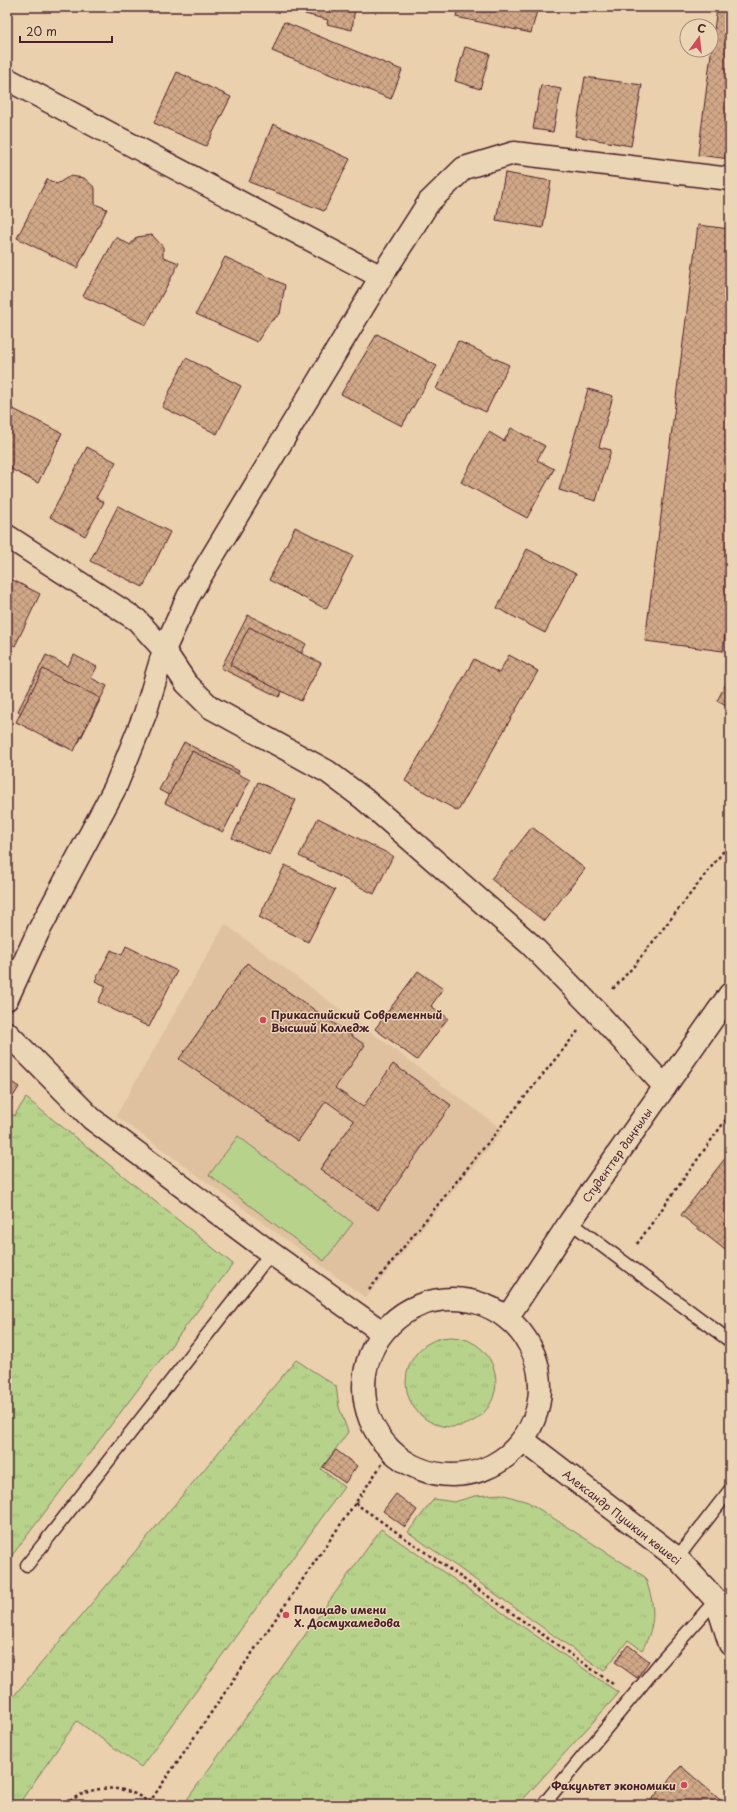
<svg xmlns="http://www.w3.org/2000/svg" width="737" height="1812" font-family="'Playpen Sans',sans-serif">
	<defs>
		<pattern id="grass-tufts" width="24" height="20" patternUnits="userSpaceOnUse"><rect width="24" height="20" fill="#b7d38b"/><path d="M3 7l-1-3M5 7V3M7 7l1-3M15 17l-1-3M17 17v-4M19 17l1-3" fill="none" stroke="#9fb578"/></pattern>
		<pattern id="building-cross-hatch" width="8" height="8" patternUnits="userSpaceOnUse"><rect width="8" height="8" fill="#d0a887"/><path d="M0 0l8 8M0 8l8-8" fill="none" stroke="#ab886f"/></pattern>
	</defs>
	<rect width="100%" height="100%" fill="#ead0ad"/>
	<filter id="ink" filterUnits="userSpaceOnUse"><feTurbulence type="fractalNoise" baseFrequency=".025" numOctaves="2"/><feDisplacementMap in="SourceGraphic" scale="8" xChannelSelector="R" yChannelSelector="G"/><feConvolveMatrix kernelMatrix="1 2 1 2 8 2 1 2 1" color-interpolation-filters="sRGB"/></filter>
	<g filter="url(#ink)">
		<polygon fill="#dfc1a0" points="225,924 503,1130 366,1298 116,1116"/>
		<g fill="url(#grass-tufts)" stroke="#80795b">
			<polygon points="26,1098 233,1264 7,1562 7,1111 14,1116"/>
			<circle cx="451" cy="1382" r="45"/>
			<polygon points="296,1360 336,1386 339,1407 348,1432 321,1469 344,1487 141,1767 77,1721 18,1805 7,1805 7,1704"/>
			<path d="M501 1494 528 1502 645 1577C655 1606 657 1623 642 1650L628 1640 604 1671 408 1532 434 1499 454 1502 475 1496Z"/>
			<polygon points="381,1529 619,1693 518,1805 191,1805 186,1801"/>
		</g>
		<polygon fill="#b7d38b" stroke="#80795b" points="238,1136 353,1223 324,1261 209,1175"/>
		<g fill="url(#building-cross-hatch)" stroke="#4a1f2b">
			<polygon points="306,7 355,7 352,30 327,24 328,20 305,14"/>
			<polygon points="430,7 451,7 450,10"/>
			<polygon points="458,7 538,7 531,33 456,17"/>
			<polygon points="717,7 730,7 730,159 698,155"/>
			<polygon points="284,22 402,70 391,99 272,51"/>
			<polygon points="465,47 490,54 480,89 455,81"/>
			<polygon points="177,72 231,97 206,146 154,123"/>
			<polygon points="585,77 642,85 631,146 575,136"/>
			<polygon points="541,85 561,89 553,132 533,129"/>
			<polygon points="273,124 350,159 324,211 249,182"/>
			<polygon points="505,173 551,181 543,228 496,220"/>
			<polygon points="70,176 84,178 95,188 95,204 107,209 77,268 17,238 47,179 57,184"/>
			<polygon points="698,225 730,229 730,593 723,651 645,641"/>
			<polygon points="152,235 163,247 163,257 179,263 146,325 83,296 116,237 130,245 137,237"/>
			<polygon points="225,257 285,285 280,314 270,322 257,342 196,314"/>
			<polygon points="377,334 437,366 402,426 341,394"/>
			<polygon points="458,341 509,365 486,412 436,389"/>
			<polygon points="186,358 241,386 217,434 162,407"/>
			<polygon points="588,389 613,396 599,447 611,450 596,501 559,490"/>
			<polygon points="7,406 62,433 38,483 7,467"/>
			<polygon points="511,428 545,446 537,460 554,469 527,518 461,482 489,432 504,441"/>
			<polygon points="87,447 116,462 96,498 104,502 85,536 50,517"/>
			<polygon points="118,506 170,532 143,587 90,561"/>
			<polygon points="295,527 353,556 326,609 269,580"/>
			<polygon points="527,549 576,574 545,633 497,608"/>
			<polygon points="7,577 40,594 15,646 7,642"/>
			<polygon points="248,615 306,644 279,697 221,668"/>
			<polygon points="249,627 321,663 301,701 230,665"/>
			<polygon points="46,655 68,666 74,655 97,667 91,678 107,686 79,742 18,711"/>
			<polygon points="509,655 538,671 458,811 405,781 474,659 499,673"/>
			<polygon points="43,669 100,698 74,751 16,722"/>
			<polygon points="730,676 730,708 717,701"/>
			<polygon points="184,742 239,771 215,818 159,790"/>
			<polygon points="192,751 250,780 223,832 165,803"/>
			<polygon points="258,782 296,800 270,855 232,838"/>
			<polygon points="318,818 393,856 374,894 299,856"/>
			<polygon points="532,827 585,869 544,921 491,879"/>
			<polygon points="285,865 335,890 308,942 259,917"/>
			<polygon points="126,946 177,971 149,1027 98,1002 106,986 95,981 111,950 122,955"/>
			<polygon points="247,963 365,1045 335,1088 363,1107 393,1064 451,1105 378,1210 320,1169 354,1121 326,1101 298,1141 179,1059"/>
			<polygon points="418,971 443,989 431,1006 448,1018 417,1060 375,1029"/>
			<polygon points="7,1079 19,1087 9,1103 7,1102"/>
			<polygon points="730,1152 730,1252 729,1253 681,1215"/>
			<polygon points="336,1450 357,1466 345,1483 323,1467"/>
			<polygon points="396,1494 417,1510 405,1527 383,1511"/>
			<polygon points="628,1645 649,1661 637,1678 615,1662"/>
			<polygon points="681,1766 726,1805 647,1805"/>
		</g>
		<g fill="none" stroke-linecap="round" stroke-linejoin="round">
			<g stroke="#4a1f2b" stroke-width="15">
				<g id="lane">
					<polyline points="570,1222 730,1341"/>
					<polyline points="677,1558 730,1490"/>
					<polyline points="27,1565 271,1253"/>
					<polyline points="543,1805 660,1663 716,1600"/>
				</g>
			</g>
			<g stroke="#4a1f2b" stroke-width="25">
				<g id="street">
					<polyline points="7,79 381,277"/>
					<polyline points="7,536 137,620 164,650 186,683 210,707 328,772 364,799 530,944 595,1010 665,1087"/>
					<polyline points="7,999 38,932 115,788 145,714 164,650 188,597 381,277 429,202 464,168 514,153 730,179"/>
					<polyline points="523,1440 677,1558 716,1600 730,1644"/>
				</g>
			</g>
			<g stroke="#4a1f2b" stroke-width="25">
				<g id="secondary">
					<polyline points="7,1033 92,1119 271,1253 382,1332"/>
					<circle cx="452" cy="1387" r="88"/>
					<polyline points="507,1318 570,1222 730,994"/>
				</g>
			</g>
			<g stroke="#4a1f2b" stroke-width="2.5" stroke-dasharray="3 3" stroke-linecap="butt">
				<polyline points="613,989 634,966 730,843"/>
				<polyline points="637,1244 730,1114"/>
				<polyline points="369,1290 578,1031"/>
				<polyline points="355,1503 613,1684"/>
				<polyline points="149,1803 391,1451"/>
				<path d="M65 1805C88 1784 128 1782 151 1805"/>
			</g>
			<use href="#lane" stroke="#ead6b5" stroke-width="12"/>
			<use href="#street" stroke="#ead6b5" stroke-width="22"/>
			<use href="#secondary" stroke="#ead6b5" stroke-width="22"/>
		</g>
	</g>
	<g fill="#d1495b" stroke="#ead6b5" stroke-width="1.5">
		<circle cx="263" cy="1020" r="4"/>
		<circle cx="286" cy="1615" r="4"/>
		<circle cx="684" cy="1785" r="4"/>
	</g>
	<g text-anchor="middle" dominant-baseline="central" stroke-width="3" stroke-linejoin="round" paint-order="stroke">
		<g font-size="11" font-weight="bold" fill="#4a1f2b" stroke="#ead6b5" text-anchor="start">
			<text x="271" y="1014">Прикаспийский Современный<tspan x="271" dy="13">Высший Колледж</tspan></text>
			<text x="294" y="1609">Площадь имени<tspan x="294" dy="13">Х. Досмухамедова</tspan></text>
			<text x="676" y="1785" text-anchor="end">Факультет экономики</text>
		</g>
		<g font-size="11" fill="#4a1f2b" stroke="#ead6b5">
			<text transform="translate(617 1155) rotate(-55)">Студенттер даңғылы</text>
			<text transform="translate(622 1517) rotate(38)">Александр Пушкин көшесі</text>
		</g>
	</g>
	<rect width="737" height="1812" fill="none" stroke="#ead6b5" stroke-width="24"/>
	<rect x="12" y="12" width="713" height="1788" fill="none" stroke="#4a1f2b" stroke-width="1.5" filter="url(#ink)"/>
	<g transform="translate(699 38) rotate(15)"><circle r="19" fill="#ead6b5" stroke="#aa8d7e"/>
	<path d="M0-3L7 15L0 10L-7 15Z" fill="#d1495b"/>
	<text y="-6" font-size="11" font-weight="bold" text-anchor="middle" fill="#4a1f2b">С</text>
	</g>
	<path d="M20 36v6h92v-6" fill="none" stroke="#4a1f2b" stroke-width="2"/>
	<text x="26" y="36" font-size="12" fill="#4a1f2b" stroke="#ead6b5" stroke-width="3" paint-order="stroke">20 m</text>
</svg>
